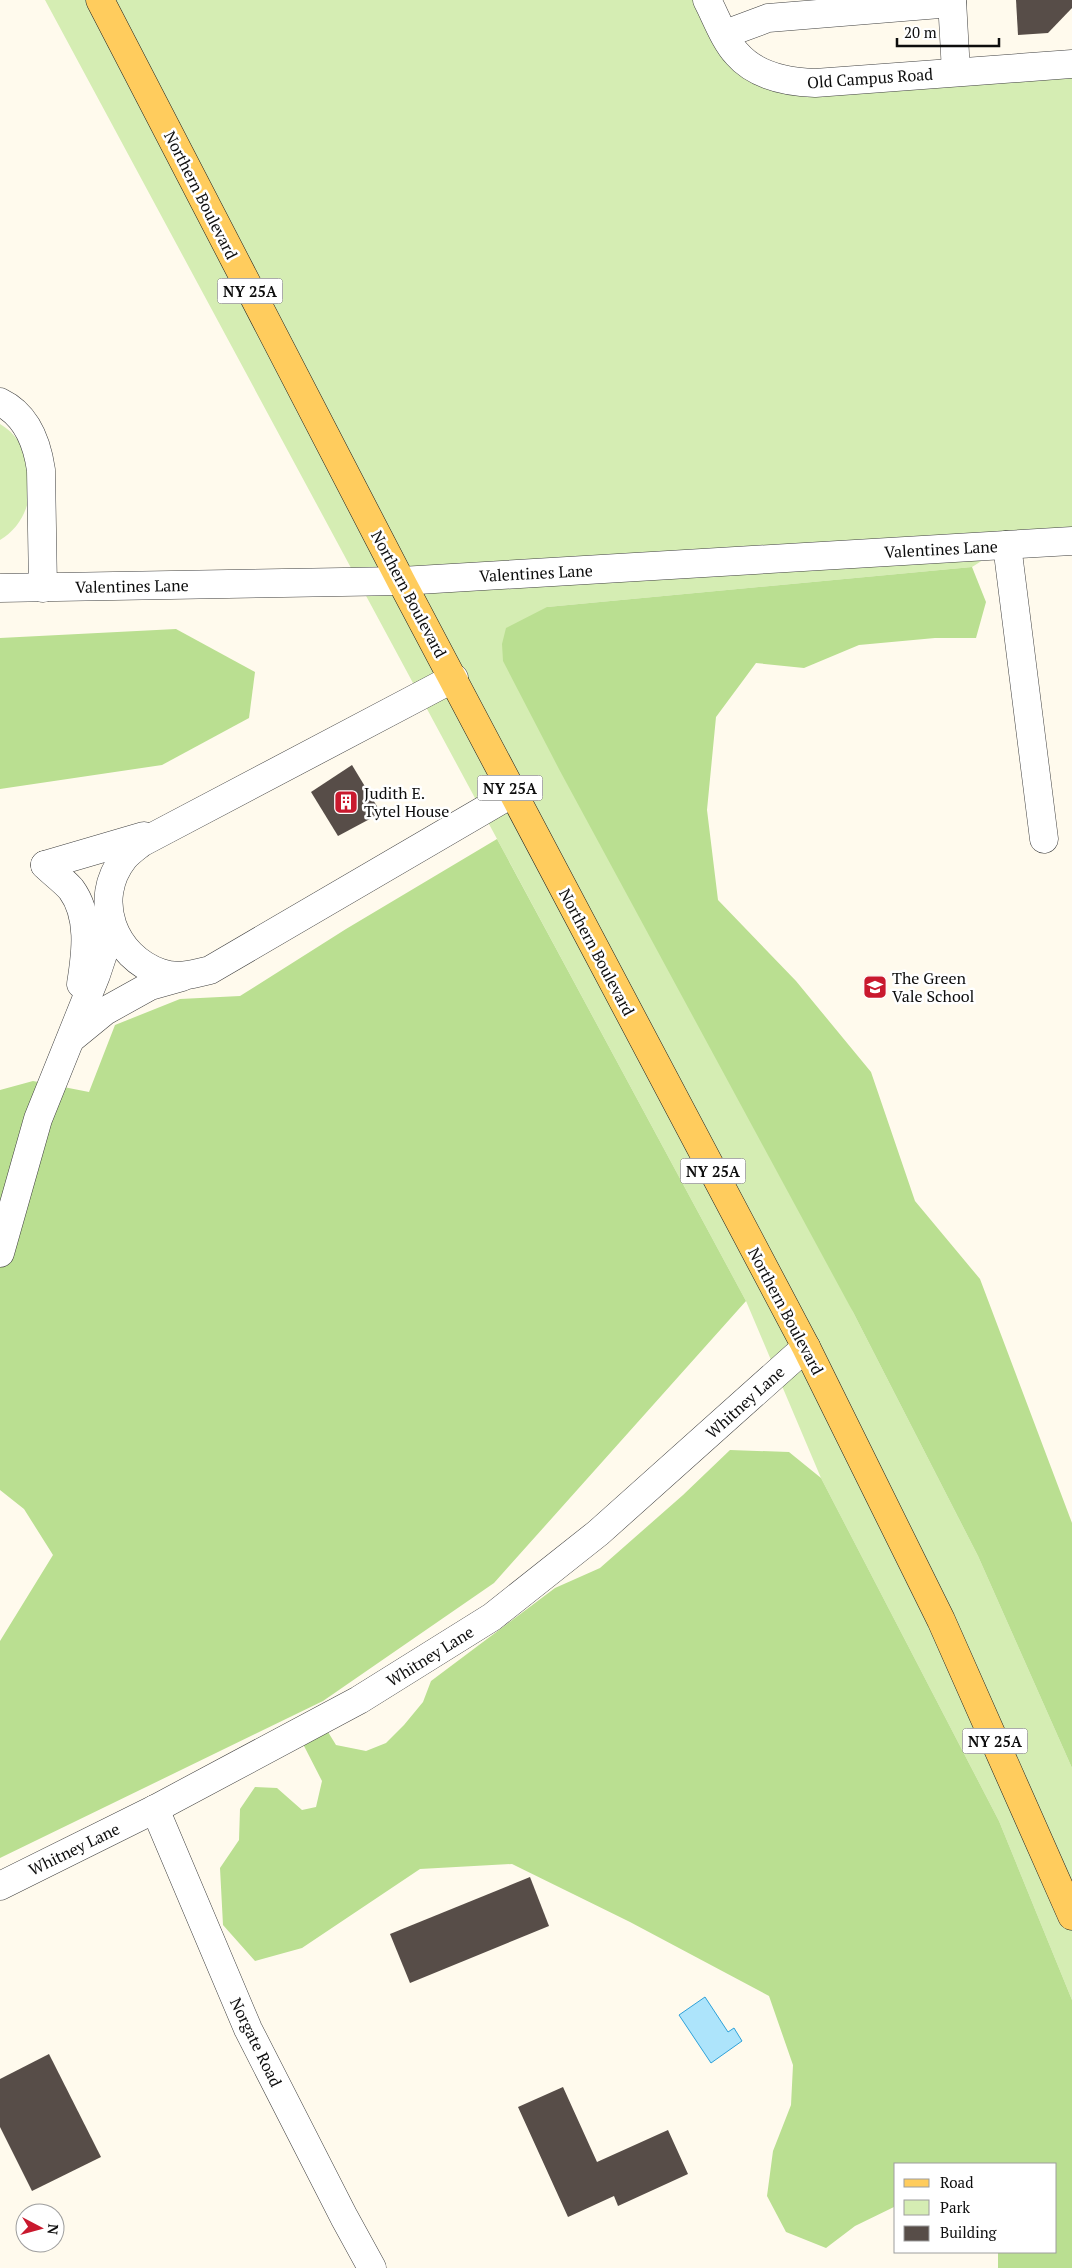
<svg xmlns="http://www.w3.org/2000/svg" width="1072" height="2268" font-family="'PT Serif',serif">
	<rect width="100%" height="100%" fill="#fffaed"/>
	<g fill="#d5edb3">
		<polygon points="45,0 704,0 735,57 795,87 1072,71 1072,541 1007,545 972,567 547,607 853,1312 978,1556 1072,1768 1072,2000 999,1821 821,1478 746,1301"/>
		<path d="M0 424C41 448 41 516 0 540Z"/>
	</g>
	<g fill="#badf91">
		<polygon points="972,567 986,602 976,638 935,638 859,645 804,668 756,663 716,717 707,810 718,900 796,981 871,1072 915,1201 980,1279 1072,1523 1072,1768 978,1556 853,1312 560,771 503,661 502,644 506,628 547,607"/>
		<polygon points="176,629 255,672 249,718 162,765 0,789 0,638"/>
		<polygon points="497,839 746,1301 494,1583 323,1701 0,1858 0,1641 53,1555 24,1509 0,1490 0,1090 33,1081 89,1092 115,1025 180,999 240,996 346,929"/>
		<polygon points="730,1450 789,1452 821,1478 999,1821 1072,2000 1072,2268 998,2268 998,2252 1056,2252 1056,2164 896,2164 896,2206 855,2226 826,2248 786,2232 767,2196 773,2151 791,2105 793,2065 769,1996 630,1922 512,1864 420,1869 302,1948 255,1961 223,1925 220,1868 239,1840 240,1809 255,1787 277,1788 302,1810 316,1807 322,1781 303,1744 328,1732 336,1745 366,1751 386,1743 404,1725 423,1702 431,1681 555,1588 600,1568 683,1495"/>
	</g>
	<polygon fill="#ade4fb" stroke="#2ea1d9" points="705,1997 728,2032 734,2028 742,2041 711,2063 679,2015"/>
	<g fill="#574d48">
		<polygon points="1016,0 1072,0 1072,8 1048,33 1018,35"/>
		<polygon points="352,765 381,813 338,836 311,792"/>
		<polygon points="530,1877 549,1926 410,1983 390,1934"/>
		<polygon points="49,2054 101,2157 32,2191 0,2127 0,2079"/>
		<polygon points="563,2087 597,2162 668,2130 688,2174 618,2206 614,2196 568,2217 518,2107"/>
	</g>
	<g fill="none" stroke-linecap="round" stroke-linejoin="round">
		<g stroke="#404040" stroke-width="29">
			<g id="minor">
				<path d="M707 0C716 17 724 40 737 54 756 76 788 82 815 83L1072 64"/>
				<polyline points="952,0 956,72"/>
				<polyline points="725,34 768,18 952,3"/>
				<path d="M0 402C27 415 37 442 41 470L43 588"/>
				<polyline points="1007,545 1044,839"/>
				<polyline points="0,588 401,581 1072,541"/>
				<path d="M454 678 141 843C135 848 128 853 124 858 91 900 114 957 161 973 178 979 194 974 210 970L513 793"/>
				<path d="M45 865C53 873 64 881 71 889 91 916 86 953 81 984"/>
				<polyline points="45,865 144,836"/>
				<polyline points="72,1038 105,1011 150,986 182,977"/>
				<polyline points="0,1253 38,1119 96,975 112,927"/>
				<polyline points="155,1809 248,2029 344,2217 372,2268"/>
				<polyline points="0,1886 155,1809 359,1700 492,1617 598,1533 806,1347"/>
			</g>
		</g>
		<g stroke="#1e1e1e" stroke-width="29">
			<polyline id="major" points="100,0 401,581 806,1347 941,1620 1072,1916"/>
		</g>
		<use href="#minor" stroke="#fff" stroke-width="28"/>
		<use href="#major" stroke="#ffcc5d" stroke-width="28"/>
	</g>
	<defs>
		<g id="building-square" transform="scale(1.25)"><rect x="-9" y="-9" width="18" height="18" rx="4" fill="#c9192e" stroke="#fff"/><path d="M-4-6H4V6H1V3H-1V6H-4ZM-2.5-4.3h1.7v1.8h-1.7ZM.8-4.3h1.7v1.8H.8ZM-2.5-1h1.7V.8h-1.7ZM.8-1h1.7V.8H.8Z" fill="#fff"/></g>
		<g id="school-square" transform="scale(1.25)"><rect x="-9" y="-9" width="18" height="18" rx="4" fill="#c9192e" stroke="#fff"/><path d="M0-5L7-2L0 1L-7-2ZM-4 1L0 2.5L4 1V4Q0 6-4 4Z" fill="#fff"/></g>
	</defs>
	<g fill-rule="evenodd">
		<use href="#building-square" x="346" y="802"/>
		<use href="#school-square" x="875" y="987"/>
	</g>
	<g text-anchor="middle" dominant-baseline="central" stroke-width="5" stroke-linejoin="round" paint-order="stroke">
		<g fill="#fff" stroke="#565656" stroke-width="1">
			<rect x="217.5" y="278.5" width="65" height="25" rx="4"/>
			<rect x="477.5" y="775.5" width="65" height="25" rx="4"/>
			<rect x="680.5" y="1158.5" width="65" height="25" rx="4"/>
			<rect x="962.5" y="1728.5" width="65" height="25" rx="4"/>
		</g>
		<g font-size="15" font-weight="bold" fill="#0d0d0d">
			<text x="250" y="291">NY 25A</text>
			<text x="510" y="788">NY 25A</text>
			<text x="713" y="1171">NY 25A</text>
			<text x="995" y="1741">NY 25A</text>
		</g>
		<g font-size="16" fill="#0d0d0d" stroke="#fff">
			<text transform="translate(870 78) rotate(-4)">Old Campus Road</text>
			<text transform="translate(201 195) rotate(63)">Northern Boulevard</text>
			<text transform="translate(941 549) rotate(-3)">Valentines Lane</text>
			<text transform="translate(536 573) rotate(-3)">Valentines Lane</text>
			<text transform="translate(132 586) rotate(-1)">Valentines Lane</text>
			<text transform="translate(409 594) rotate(62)">Northern Boulevard</text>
			<text transform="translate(597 952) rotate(62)">Northern Boulevard</text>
			<text transform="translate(786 1311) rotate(62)">Northern Boulevard</text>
			<text transform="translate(745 1402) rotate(-42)">Whitney Lane</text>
			<text transform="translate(430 1656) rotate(-32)">Whitney Lane</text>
			<text transform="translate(74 1849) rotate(-26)">Whitney Lane</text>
			<text transform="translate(256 2042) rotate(64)">Norgate Road</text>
		</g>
		<g font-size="16" fill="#0d0d0d" stroke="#fff" text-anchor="start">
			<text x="364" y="793">Judith E.<tspan x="364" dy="18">Tytel House</tspan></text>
			<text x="892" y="978">The Green<tspan x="892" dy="18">Vale School</tspan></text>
		</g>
	</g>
	<rect x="894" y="2163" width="162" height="90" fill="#ffffff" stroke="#9e9e9e"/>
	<rect x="904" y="2179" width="25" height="8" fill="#ffcc5d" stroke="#9e9e9e"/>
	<text x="940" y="2188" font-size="15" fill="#0d0d0d">Road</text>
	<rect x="904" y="2200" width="25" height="15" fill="#d5edb3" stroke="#9e9e9e"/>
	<text x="940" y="2213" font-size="15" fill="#0d0d0d">Park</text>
	<rect x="904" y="2226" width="25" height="15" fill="#574d48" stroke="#9e9e9e"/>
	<text x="940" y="2238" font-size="15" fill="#0d0d0d">Building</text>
	<g transform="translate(40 2228) rotate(96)"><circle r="24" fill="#ffffff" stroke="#9e9e9e"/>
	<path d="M0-4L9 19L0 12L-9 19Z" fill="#c9192e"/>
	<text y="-8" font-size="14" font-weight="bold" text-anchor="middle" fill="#0d0d0d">N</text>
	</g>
	<path d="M897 38v8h102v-8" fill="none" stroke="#0d0d0d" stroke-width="2.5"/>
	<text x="904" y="38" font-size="15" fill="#0d0d0d" stroke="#ffffff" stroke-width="4" paint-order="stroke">20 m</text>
</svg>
